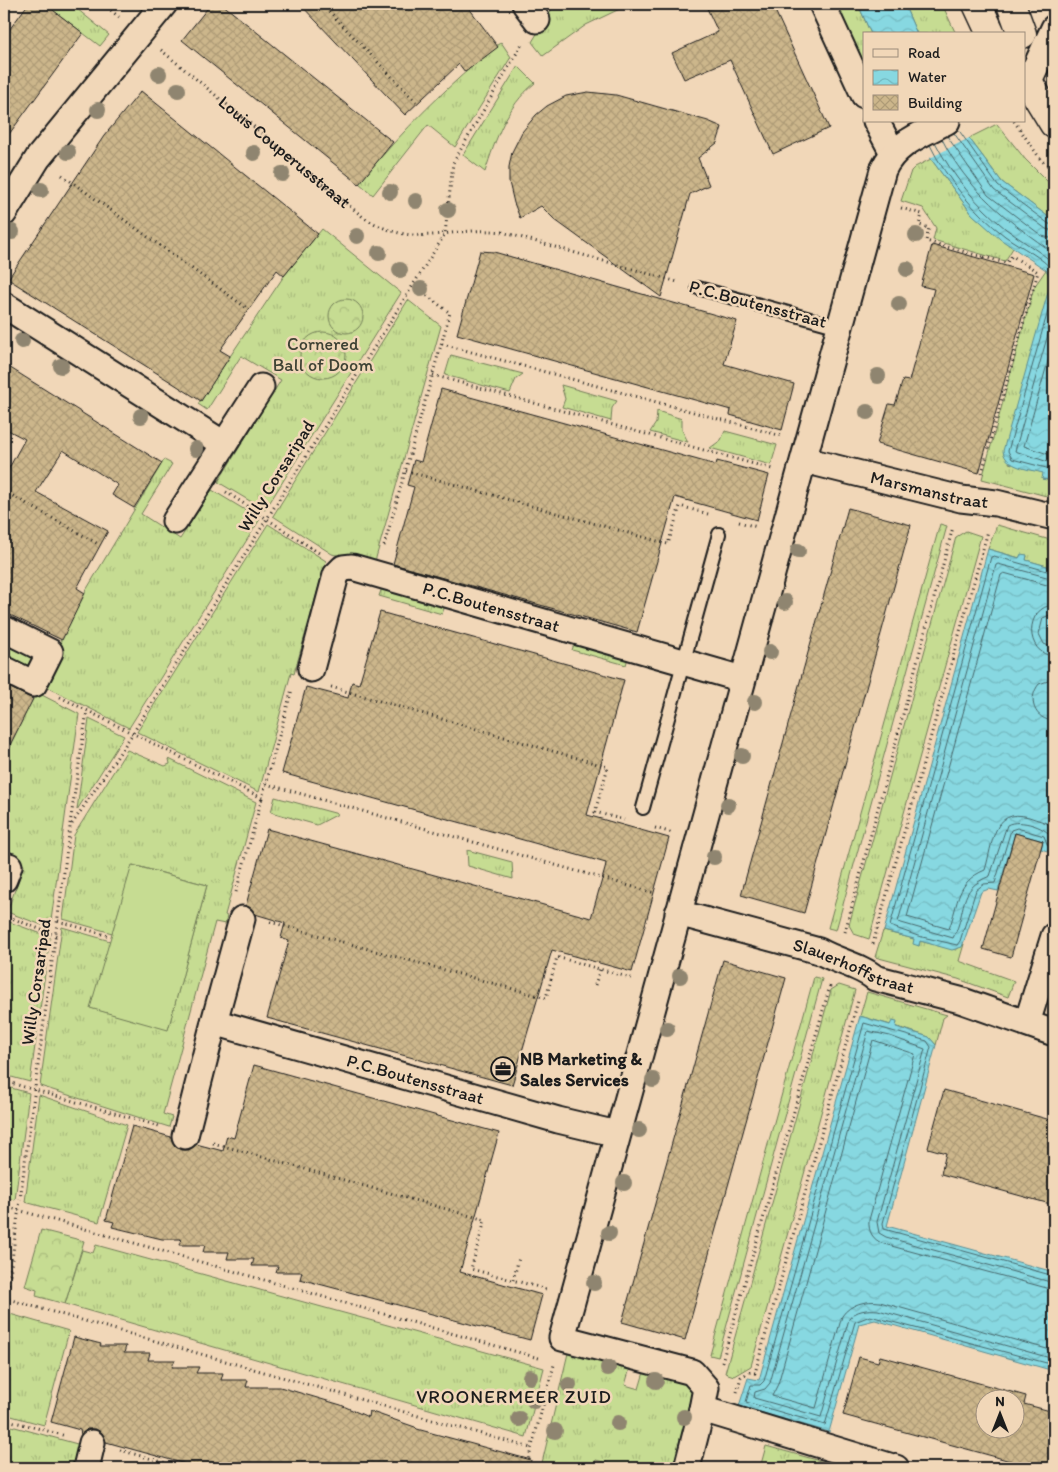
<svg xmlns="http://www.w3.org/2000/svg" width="1058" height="1472" font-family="Itim,sans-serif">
	<defs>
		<pattern id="grass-tufts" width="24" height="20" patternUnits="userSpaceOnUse" patternTransform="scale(1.25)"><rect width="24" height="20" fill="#c6dc92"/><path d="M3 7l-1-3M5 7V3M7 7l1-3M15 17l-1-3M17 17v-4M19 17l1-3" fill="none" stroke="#aabc7d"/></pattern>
		<pattern id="park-crowns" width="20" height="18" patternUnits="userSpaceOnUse" patternTransform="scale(1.25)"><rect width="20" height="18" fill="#c6dc92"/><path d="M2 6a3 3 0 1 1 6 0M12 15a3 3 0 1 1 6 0" fill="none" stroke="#aabc7d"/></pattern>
		<pattern id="water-waves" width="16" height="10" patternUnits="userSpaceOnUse" patternTransform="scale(1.25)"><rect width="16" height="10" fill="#87d8e1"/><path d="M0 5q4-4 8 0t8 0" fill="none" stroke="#74b9c0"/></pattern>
		<pattern id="building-cross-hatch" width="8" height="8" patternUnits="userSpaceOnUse" patternTransform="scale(1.25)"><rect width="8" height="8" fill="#ccb68b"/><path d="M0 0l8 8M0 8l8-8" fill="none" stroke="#af9c77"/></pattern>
	</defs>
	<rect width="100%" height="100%" fill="#f1d7b8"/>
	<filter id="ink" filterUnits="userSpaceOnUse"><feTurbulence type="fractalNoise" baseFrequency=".02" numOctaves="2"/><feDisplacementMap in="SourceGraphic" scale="10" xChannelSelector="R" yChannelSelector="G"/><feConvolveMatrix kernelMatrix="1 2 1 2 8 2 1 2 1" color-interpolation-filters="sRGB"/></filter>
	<g filter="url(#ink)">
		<g fill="url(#grass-tufts)" stroke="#717c57">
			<polygon points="45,4 71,4 109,35 100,46"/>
			<polygon points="555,4 630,4 586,25 543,56 532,42"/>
			<polygon points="834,4 858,4 871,34 864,34 864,70"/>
			<polygon points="904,4 942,4 956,34 917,34"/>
			<path d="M501 42 511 57 455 147 428 125 373 195 359 183C403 130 447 86 501 42Z"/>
			<path d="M518 66 535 83C506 107 496 138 485 172L463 155Z"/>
			<polygon points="997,124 1025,159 1054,188 1054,221 1002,182 969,138"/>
			<polygon points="931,159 972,214 1013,248 1005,261 933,240 936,228 923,208 901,201 911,171 915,167"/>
			<polygon points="322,229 401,293 265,510 218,482 281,380 241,356 207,410 198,404 284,276"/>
			<polygon points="1046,270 1052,278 1051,282 1009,463 1044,473 1042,479 1047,480 1049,474 1054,476 1054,498 982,479 1034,287"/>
			<polygon points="408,300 441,326 374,565 332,554 273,516"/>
			<polygon points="451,355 523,374 516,379 510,393 445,375"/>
			<polygon points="561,385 617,401 612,408 611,421 562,407 565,399"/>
			<polygon points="657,411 682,419 682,430 688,442 650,432 656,423"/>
			<polygon points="725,431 777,445 771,465 710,448 721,440"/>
			<polygon points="164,460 172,464 141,514 180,539 212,490 260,519 129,728 39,683 85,592"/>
			<polygon points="268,524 326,561 294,674 291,673 259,792 137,732"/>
			<polygon points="940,524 947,526 836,930 828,928"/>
			<polygon points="997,525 1054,541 1054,568 1026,560 1027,556 1020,558 988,549"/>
			<polygon points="966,531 981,536 869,939 854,934 849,925 956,537"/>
			<polygon points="383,585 446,603 442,614 379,596"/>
			<polygon points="4,639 43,658 32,679 6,667"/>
			<polygon points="576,639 629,654 626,665 572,650"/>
			<polygon points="36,692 79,714 50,928 7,912 24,865 4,857 4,757"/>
			<polygon points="89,719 124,736 77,810"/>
			<polygon points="127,750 165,766 170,764 169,759 256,802 225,915 227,916 225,924 215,922 163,1114 172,1117 169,1127 40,1086 62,927 110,941 91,1008 168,1029 207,885 133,865 112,933 63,919 74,835"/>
			<polygon points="275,797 338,814 317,825 271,812"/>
			<polygon points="467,850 512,862 513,879 468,866"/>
			<polygon points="4,920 50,937 30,1082 4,1075 4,945 8,932 4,930"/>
			<polygon points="883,931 914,939 919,946 920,941 956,950 964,944 959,961 1014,981 1008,997 958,979 875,957"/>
			<polygon points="814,977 822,979 718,1357 710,1355"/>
			<polygon points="839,985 855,990 751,1366 734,1376 725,1373 831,990"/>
			<polygon points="867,992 947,1015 943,1018 936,1045 929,1037 895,1026 897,1023 891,1025 860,1016"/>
			<polygon points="4,1086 29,1093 15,1200 4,1197"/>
			<polygon points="39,1095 127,1125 99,1222 25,1202"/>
			<polygon points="96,1245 544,1368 526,1437 65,1304 82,1250 93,1253"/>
			<polygon points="10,1314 69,1331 44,1425 4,1414 4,1359"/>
			<polygon points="568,1353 630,1368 625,1385 639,1389 644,1372 700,1387 674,1468 613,1468 614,1465 596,1460 593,1468 558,1468 542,1463"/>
			<polygon points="4,1424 81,1445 74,1468 4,1468"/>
			<polygon points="766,1446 842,1467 841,1468 760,1468"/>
		</g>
		<g fill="url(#park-crowns)" stroke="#717c57">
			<circle cx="346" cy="316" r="17"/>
			<circle cx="323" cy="355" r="23"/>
			<polygon points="41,1230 84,1241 65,1304 36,1296 37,1290 25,1286"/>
		</g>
		<polygon fill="#c6dc92" stroke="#717c57" points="132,865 207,885 168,1030 90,1008"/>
		<g fill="url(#water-waves)" stroke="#5c8d92">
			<polygon points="858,4 904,4 917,34 871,34"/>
			<path d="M912 121H960L969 138 1002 182 1054 221V476L1049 474 1048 480 1042 479 1043 473C1029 469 1006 468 1003 451L1052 278 1046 270 1000 239 972 214 931 159Z"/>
			<polygon points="988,549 1019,558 1021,554 1027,555 1026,560 1054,568 1054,617 1050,633 1054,639 1054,689 1051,701 1054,702 1054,853 1041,849 1043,841 1015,833 998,891 989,889 981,892 962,947 952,950 920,941 919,946 913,944 914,939 884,931"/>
			<polygon points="860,1016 890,1025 892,1021 897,1022 896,1027 929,1037 936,1045 887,1226 1054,1272 1054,1371 875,1320 859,1324 829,1432 739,1406 748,1378 759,1380"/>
		</g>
		<polygon fill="#f1d7b8" points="909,121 963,121 971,137 928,159"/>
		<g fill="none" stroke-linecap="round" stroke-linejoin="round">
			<g stroke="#47676b" stroke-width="1">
				<polyline points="958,129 998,186 1049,224 1054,225"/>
				<polyline points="954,133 994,190 1046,229 1054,231"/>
				<polyline points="947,136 988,195 1042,236 1054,239"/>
				<path d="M942 139C967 190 1009 222 1054 253"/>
				<path d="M935 142C952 176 977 205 1006 229 1022 241 1039 251 1054 263"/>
				<path d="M930 145C947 180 974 212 1005 236 1020 247 1043 257 1054 272"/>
				<polyline points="1054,290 1008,451 1012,459 1054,470"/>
				<polyline points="1054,313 1015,451 1054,464"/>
				<polyline points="1054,340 1024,446 1054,456"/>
				<polyline points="1054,573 994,556 991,557 890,926 918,936 957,945 960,941 976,890 984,884 995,883 1011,830 1017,828 1044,836 1048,846 1054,848"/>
				<path d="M1054 579 998 564 996 565 898 922 953 938C968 910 956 889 990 876L1007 825C1019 818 1050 827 1054 841"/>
				<path d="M1054 587 1004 573 1001 575 907 917 949 929C959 902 956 882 985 870 993 844 992 807 1029 817 1037 820 1047 822 1054 827"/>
				<path d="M1054 605C1024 606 1024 655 1054 656"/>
				<polyline points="1054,613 1043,618 1039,634 1044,644 1054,648"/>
				<path d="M1054 679 1039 684C1027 699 1034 720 1054 721"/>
				<polyline points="1054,1276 884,1229 883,1223 931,1047 927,1041 864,1023 764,1381 760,1385 751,1385 746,1402 825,1425 855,1322 870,1316 1054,1365"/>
				<path d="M1054 1283 886 1237 879 1233 877 1222 925 1049 890 1036 868 1031 770 1383 765 1389 755 1392 754 1398 821 1417 849 1319C855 1310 868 1309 878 1310L1054 1359"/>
				<path d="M1054 1290 884 1244C873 1240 868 1232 869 1220L915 1054 873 1040 778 1384 772 1396 816 1408 842 1316C850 1304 866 1300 880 1302L1054 1351"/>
			</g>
		</g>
		<g fill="url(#building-cross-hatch)" stroke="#1c1c1c" fill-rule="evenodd">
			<polygon points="28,4 45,4 83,33 4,141 4,37"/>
			<polygon points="211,4 222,4 393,142 359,184 182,40"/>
			<polygon points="300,4 466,4 498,47 465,72 459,64 405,115"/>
			<polygon points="705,4 772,4 829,128 773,154 730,60 684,79 672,53 718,32"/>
			<polygon points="141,91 318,234 284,276 277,270 220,350 230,356 201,401 8,279 104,136"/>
			<polygon points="588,92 616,95 708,121 722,127 717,143 698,158 709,185 690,194 661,297 555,220 541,206 520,218 514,203 509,182 509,167 512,152 522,132 536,115 547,106 566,96"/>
			<polygon points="932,245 1034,274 979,473 877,444 889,404 895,405 903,380 909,381 934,289 921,286"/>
			<polygon points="480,251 494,252 737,321 724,364 794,384 782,430 730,415 731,410 457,334"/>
			<polygon points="4,364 162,463 134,508 112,495 118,485 63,450 36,492 108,531 77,588 85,593 62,640 4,612 4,477 25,439 4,428"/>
			<polygon points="441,389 716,465 717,461 769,475 757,520 675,497 637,632 393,564 414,487 407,485 414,460 421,462"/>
			<polygon points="848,508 911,525 804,913 741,895"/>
			<polygon points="380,612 624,680 587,815 669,838 632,972 552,950 512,1085 267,1018 289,941 281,938 285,923 255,914 246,905 267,829 591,918 605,869 606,863 282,773 306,687 348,698 352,682 359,684"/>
			<polygon points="4,685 33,699 4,757"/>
			<polygon points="1015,833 1043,841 1011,957 983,949"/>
			<polygon points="723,960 786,978 685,1340 622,1322"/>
			<polygon points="254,1065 499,1133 460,1272 542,1295 530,1340 300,1279 302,1272 276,1272 278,1266 252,1266 254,1259 227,1259 229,1252 203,1252 205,1245 179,1245 181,1239 162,1239 112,1227 114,1222 106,1220 132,1126 171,1137 175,1146 181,1150 189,1150 196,1144 223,1151 227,1136 234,1138"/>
			<polygon points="944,1090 1054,1121 1054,1205 941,1174 946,1153 928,1148"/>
			<polygon points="74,1337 101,1344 100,1346 126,1346 124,1353 150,1353 148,1360 175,1360 172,1367 199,1367 196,1373 223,1373 221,1380 248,1380 246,1387 280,1387 341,1405 368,1417 369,1411 415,1427 417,1429 531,1460 530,1468 200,1468 106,1442 102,1433 96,1429 87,1429 81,1435 80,1430 51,1422"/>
			<path d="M880 1356 1026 1396 1024 1404 1054 1412V1468H1036L843 1415 859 1357 878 1362ZM986 1400H1016V1430H986Z"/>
		</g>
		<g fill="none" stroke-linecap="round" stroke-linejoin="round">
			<g stroke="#1c1c1c" stroke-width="16">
				<g id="lane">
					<polyline points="698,288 839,327"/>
					<polyline points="643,808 719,534"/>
				</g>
			</g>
			<g stroke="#1c1c1c" stroke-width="29">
				<g id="street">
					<polyline points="525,4 537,20"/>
					<polyline points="822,4 864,95"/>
					<polyline points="1024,83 1029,81 1054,28"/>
					<polyline points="876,121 893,153"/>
					<polyline points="4,213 38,158 164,4"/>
					<polyline points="4,305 224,444"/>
					<path id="s2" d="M804 460 961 499 996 503 1054 517"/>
					<polyline points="175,521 261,387"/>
					<polyline points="4,629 50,652 34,684 4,669"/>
					<path id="s3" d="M311 669 336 575 343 568 352 567 742 679"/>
					<polyline points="4,879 9,866"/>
					<path id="s4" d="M678 913 819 951C836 961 861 966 875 978L960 1000 1054 1033"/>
					<path id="s5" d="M242 919 214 1022 558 1120 617 1134"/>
					<polyline points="1027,1023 1054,936"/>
					<polyline points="185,1136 214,1022"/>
					<polyline points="702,1409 896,1468"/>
					<polyline points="86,1468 92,1443"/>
					<path d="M687 1468 702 1409 706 1388 692 1372 562 1338 883 170C895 143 923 134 947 121"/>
				</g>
			</g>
			<g stroke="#1c1c1c" stroke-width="31">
				<g id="secondary">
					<polyline points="977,4 991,34"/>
					<polyline points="1011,4 1022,34"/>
					<polyline points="1024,75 1054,124"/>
				</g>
			</g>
			<g stroke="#1c1c1c" stroke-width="3" stroke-dasharray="1 4" stroke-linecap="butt">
				<polyline points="103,4 119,17"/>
				<polyline points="322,4 416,102"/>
				<path id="s1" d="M161 50 363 217C419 252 445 225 502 232L678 282"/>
				<polyline points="1014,121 1041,160 1054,171"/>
				<polyline points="62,175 248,309"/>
				<polyline points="901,208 922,214 919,225 929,228 926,241 983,257"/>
				<polyline points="984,257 1006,263 1012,256 1038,272 987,452"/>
				<polyline points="442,344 782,436"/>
				<polyline points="433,375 772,469"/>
				<polyline points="406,471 668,544 680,506 708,514"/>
				<polyline points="982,473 987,454"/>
				<polyline points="4,491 100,545"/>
				<polyline points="226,492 319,553"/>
				<polyline points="739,522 757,527"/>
				<polyline points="384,546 450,313 413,285"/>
				<polyline points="331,687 608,767 595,812 624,820"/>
				<polyline points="60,697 262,798 292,689"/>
				<polyline points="266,784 655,893"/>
				<polyline points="70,824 87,711"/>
				<polyline points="655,828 673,833"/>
				<polyline points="236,892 262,798"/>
				<polyline points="4,915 57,936"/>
				<polyline points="58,921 109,936"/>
				<polyline points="270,922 546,998 557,957 631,978"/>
				<polyline points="845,932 953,527"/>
				<polyline points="873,944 988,531"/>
				<polyline points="595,985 600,969"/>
				<polyline points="4,1081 159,1126"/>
				<polyline points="213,1143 485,1220 471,1269 546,1289"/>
				<polyline points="4,1206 542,1359"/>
				<polyline points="513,1280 519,1258"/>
				<polyline points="4,1298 531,1448"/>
				<polyline points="4,1319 70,827 133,733 445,234 453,163 522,44"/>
				<polyline points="722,1362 830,986"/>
				<polyline points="737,1392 741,1377 750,1372 755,1373 858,1001"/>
				<polyline points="4,1419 66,1436"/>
				<polyline points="120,1450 184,1468"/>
				<polyline points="526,1468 554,1365"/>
			</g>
			<use href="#lane" stroke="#f1d7b8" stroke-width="12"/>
			<use href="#street" stroke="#f1d7b8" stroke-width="25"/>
			<use href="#secondary" stroke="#f1d7b8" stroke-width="28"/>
		</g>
		<g fill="#8f856f">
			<circle cx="159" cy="74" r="8"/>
			<circle cx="178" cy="90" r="8"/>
			<circle cx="98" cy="110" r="8"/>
			<circle cx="68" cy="152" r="8"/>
			<circle cx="254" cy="153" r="8"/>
			<circle cx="282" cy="174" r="8"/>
			<circle cx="41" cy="190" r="8"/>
			<circle cx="390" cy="192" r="8"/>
			<circle cx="416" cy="201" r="8"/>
			<circle cx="448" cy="210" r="8"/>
			<circle cx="12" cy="232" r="8"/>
			<circle cx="916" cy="235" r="8"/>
			<circle cx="357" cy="236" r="8"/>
			<circle cx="379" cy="253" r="8"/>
			<circle cx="907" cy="269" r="8"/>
			<circle cx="400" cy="270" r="8"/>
			<circle cx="421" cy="289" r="8"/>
			<circle cx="899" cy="304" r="8"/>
			<circle cx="22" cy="341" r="8"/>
			<circle cx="61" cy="366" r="8"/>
			<circle cx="878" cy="376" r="8"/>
			<circle cx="867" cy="412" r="8"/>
			<circle cx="141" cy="416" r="8"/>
			<circle cx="196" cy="449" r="8"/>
			<circle cx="798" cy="551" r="8"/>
			<circle cx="785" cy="602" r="8"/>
			<circle cx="770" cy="652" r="8"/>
			<circle cx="755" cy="702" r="8"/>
			<circle cx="742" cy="756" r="8"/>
			<circle cx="728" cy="805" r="8"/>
			<circle cx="714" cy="857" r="8"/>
			<circle cx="680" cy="976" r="8"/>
			<circle cx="667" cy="1029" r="8"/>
			<circle cx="653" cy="1080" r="8"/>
			<circle cx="639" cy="1130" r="8"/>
			<circle cx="624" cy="1183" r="8"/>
			<circle cx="609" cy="1233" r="8"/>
			<circle cx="594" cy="1283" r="8"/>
			<circle cx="608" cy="1368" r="8"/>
			<circle cx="530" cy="1377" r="8"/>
			<circle cx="656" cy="1381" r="8"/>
			<circle cx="569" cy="1385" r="8"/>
			<circle cx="534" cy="1401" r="8"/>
			<circle cx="684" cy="1417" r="8"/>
			<circle cx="519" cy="1419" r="8"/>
			<circle cx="618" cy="1423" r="8"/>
			<circle cx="555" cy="1431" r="8"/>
		</g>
	</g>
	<defs>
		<g id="office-ring" transform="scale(1.25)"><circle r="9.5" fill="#f1d7b8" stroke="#1c1c1c" stroke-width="1.5"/><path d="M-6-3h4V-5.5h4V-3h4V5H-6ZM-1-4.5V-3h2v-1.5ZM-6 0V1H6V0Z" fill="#1c1c1c"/></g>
	</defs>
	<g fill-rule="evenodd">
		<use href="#office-ring" x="503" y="1069"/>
	</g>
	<g text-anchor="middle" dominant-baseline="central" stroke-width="5" stroke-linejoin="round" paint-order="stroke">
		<g font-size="18" fill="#1c1c1c" stroke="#f1d7b8">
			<text stroke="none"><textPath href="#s1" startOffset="160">Louis Couperusstraat</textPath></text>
			<text transform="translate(758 304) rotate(15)">P.C.Boutensstraat</text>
			<text transform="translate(276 476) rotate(-58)">Willy Corsaripad</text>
			<text stroke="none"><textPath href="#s2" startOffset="129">Marsmanstraat</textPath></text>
			<text stroke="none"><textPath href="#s3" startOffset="261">P.C.Boutensstraat</textPath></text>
			<text stroke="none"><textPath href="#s4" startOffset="184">Slauerhoffstraat</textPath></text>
			<text transform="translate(36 982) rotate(-82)">Willy Corsaripad</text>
			<text stroke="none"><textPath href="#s5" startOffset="316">P.C.Boutensstraat</textPath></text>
		</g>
		<g font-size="18" fill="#3e4234" stroke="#f1d7b8">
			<text x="323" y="344">Cornered<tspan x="323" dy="21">Ball of Doom</tspan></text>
		</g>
		<g font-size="18" font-weight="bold" fill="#1c1c1c" stroke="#f1d7b8" text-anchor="start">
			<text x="520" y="1059">NB Marketing &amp;<tspan x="520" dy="21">Sales Services</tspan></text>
		</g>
		<g font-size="19" letter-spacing="1" fill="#1c1c1c" stroke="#f1d7b8">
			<text x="514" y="1396">VROONERMEER ZUID</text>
		</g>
	</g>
	<rect width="1058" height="1472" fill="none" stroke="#f1d7b8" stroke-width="20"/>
	<rect x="10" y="10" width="1038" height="1452" fill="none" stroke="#1c1c1c" stroke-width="2" filter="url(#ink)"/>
	<rect x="863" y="32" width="162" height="90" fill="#f1d7b8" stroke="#9c8c7a"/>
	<rect x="873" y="49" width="25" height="8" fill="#f1d7b8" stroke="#9c8c7a"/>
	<text x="908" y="58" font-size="15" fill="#1c1c1c">Road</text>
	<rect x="873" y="70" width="25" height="15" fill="url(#water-waves)" stroke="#9c8c7a"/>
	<text x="908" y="82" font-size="15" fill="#1c1c1c">Water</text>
	<rect x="873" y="95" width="25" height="15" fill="url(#building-cross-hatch)" stroke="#9c8c7a"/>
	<text x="908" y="108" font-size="15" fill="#1c1c1c">Building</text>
	<g transform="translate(1000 1414)"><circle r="24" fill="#f1d7b8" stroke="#9c8c7a"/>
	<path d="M0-4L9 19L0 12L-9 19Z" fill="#1c1c1c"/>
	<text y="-8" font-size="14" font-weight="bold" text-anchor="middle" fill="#1c1c1c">N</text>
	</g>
</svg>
